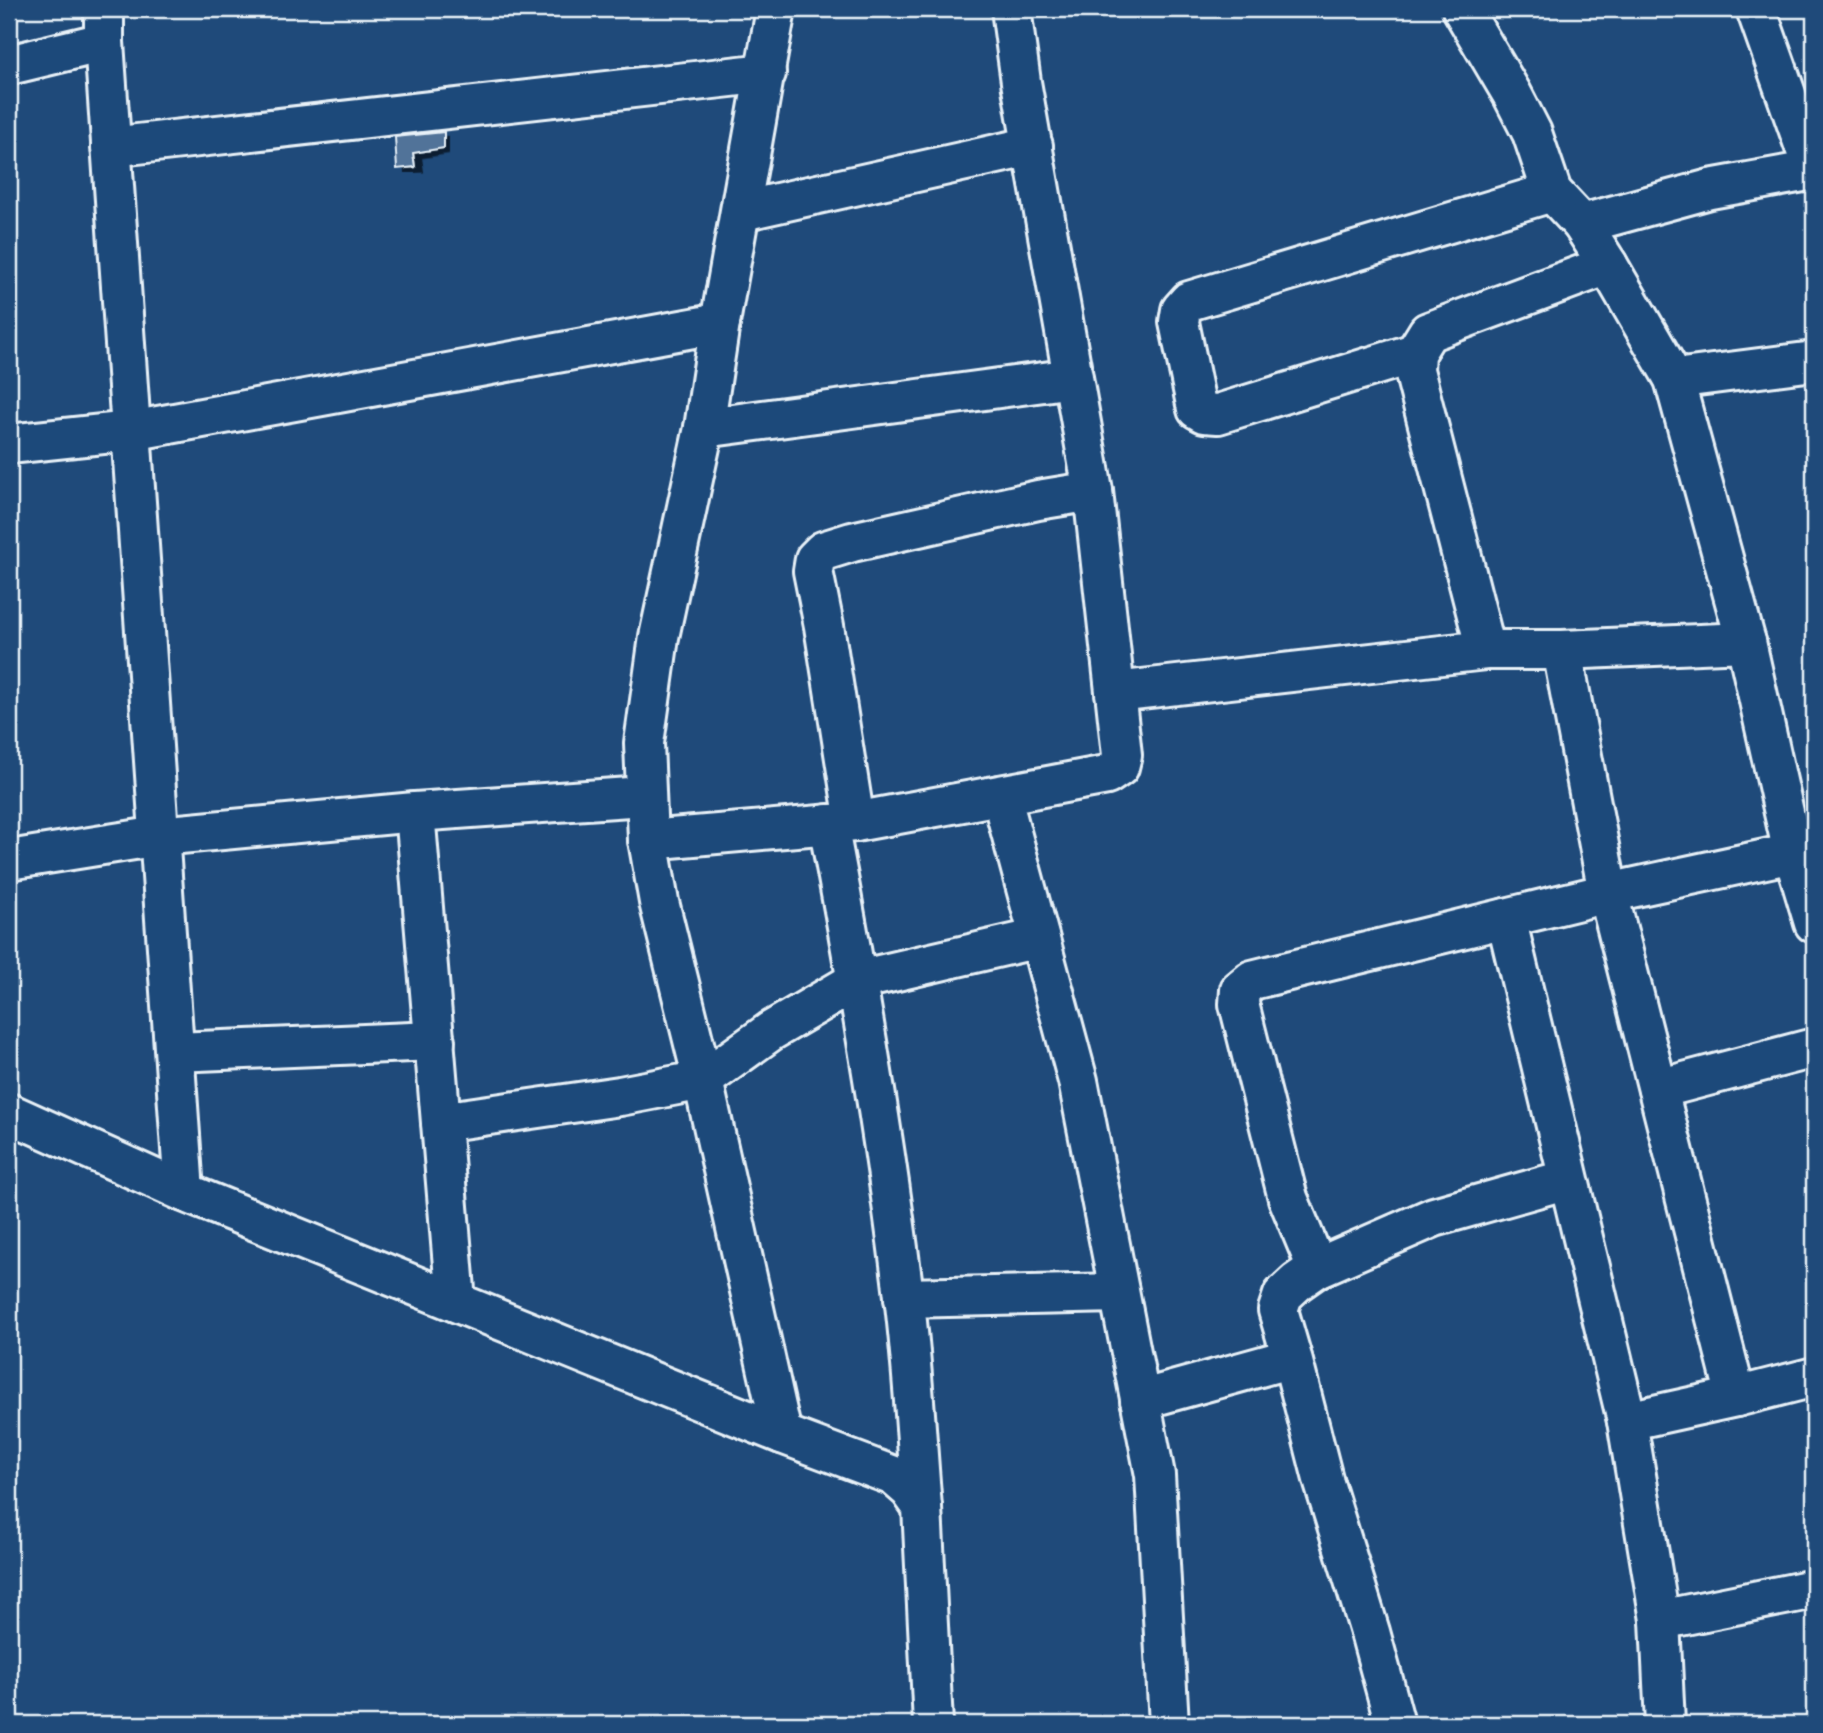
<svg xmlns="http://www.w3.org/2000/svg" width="1823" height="1733" font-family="Pangolin,sans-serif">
	<defs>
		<filter id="shadow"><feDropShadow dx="8" dy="4.5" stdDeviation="0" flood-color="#0009"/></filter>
	</defs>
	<rect width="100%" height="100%" fill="#1f4a7a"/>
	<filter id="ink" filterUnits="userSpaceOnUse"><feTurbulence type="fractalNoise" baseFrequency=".0143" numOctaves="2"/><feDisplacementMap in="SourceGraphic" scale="14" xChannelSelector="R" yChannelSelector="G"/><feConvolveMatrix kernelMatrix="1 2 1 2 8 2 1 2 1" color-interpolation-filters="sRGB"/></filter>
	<g filter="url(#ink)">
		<polygon fill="#517399" stroke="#e8f1f8" stroke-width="2" filter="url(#shadow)" points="444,132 444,148 413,153 415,167 397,169 395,137"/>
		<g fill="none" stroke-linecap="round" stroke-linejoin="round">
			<g stroke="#e8f1f8" stroke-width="44">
				<g id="minor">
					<polyline points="104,9 104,42 184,1192"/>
					<polyline points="776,9 720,323 704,428 659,637 644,743 648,840 659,902 703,1080 782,1434"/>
					<polyline points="1462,9 1512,94 1532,133 1552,192 1582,224 1608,265 1674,379 1746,642 1793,853 1814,923"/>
					<polyline points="1756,9 1813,170"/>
					<polyline points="9,65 104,42"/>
					<polyline points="111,147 766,73"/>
					<polyline points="742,211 1033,146"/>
					<polyline points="1582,224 1710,189 1814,170"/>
					<polyline points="1415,353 1218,414 1204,413 1197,409 1179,322 1181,310 1189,301 1552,192"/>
					<polyline points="1674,379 1814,361"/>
					<polyline points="704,428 1073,378"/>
					<polyline points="9,444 131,431 720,323"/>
					<polyline points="1486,650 1414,370 1415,353 1428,332 1608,265"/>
					<polyline points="1562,650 1608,893 1736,1397"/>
					<polyline points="1115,692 1486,650 1562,650 1746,642"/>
					<polyline points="1001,795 1078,1081 1155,1475 1169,1724"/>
					<polyline points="415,812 456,1302"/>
					<polyline points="855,822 824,626 813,571 815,559 823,551 852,542 1038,500 1093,491"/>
					<path d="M828 824C858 981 885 1138 904 1296 913 1366 916 1437 922 1507"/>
					<polyline points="648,840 855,822 1107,775 1119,767 1122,755 1093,491 1021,82 1011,9"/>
					<polyline points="9,860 159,836 415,812 644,796"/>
					<polyline points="1506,918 1627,1421 1660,1620 1665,1724"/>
					<polyline points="175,1052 435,1041"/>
					<polyline points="1658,1089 1814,1048"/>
					<polyline points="9,1113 184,1192 782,1434 894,1476 910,1490 922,1507 933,1724"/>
					<polyline points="441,1122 620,1096 703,1080 771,1031 858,980 1039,938"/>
					<polyline points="1317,1268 1288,1198 1239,1004 1240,990 1252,980 1608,893 1793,853"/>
					<polyline points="904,1298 1119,1293"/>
					<polyline points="1292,1358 1278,1310 1283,1295 1297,1282 1317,1268 1434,1217 1568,1179"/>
					<polyline points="1140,1400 1292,1358 1324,1483 1370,1632 1395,1724"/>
					<polyline points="1627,1421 1736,1397 1814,1377"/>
					<polyline points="1660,1620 1814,1589"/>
				</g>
			</g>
			<use href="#minor" stroke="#1f4a7a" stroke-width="38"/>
		</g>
	</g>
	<rect width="1823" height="1733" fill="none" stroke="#1f4a7a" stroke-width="35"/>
	<rect x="18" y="18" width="1788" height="1698" fill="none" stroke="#e8f1f8" stroke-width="2.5" filter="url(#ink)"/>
</svg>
